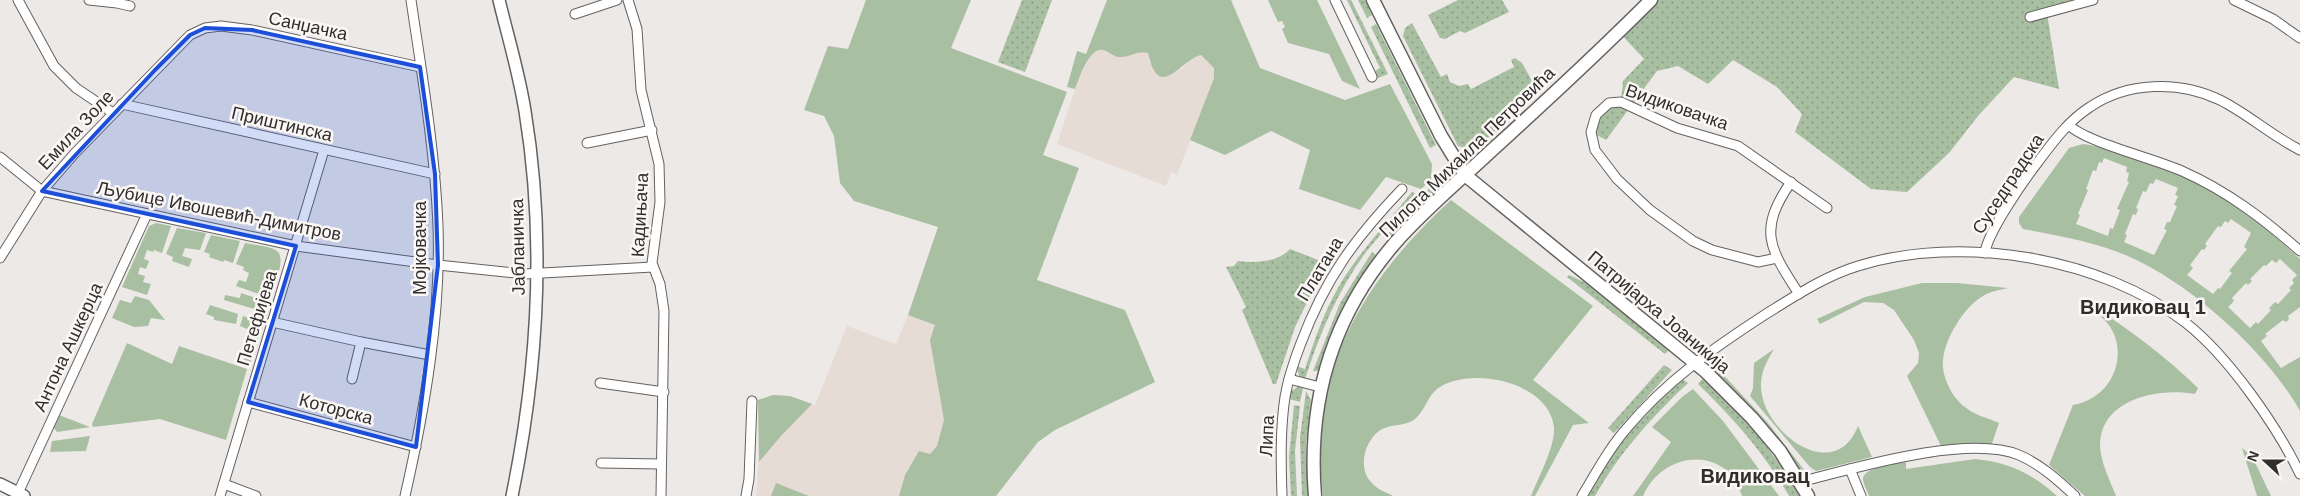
<svg xmlns="http://www.w3.org/2000/svg" width="2300" height="496" font-family="Helvetica,sans-serif">
	<defs>
		<pattern id="grass-dots" width="8" height="8" patternUnits="userSpaceOnUse" patternTransform="scale(1.25)"><rect width="8" height="8" fill="#a9bfa2"/><path d="M2 2h.1M6 6h.1" fill="none" stroke="#8a9c84" stroke-width="1.8" stroke-linecap="round"/></pattern>
	</defs>
	<rect width="100%" height="100%" fill="#ede9e7"/>
	<g fill="#e7dcd5">
		<polygon points="1098,50 1103,50 1116,57 1121,57 1142,51 1148,53 1149,62 1182,69 1192,57 1201,55 1214,68 1214,78 1177,175 1171,172 1166,186 1057,144 1078,80 1090,56"/>
		<polygon points="908,315 968,338 1019,321 915,496 756,496 759,451 758,400 773,395 790,396 815,405 847,326 896,344"/>
	</g>
	<g fill="url(#grass-dots)">
		<polygon points="1022,0 1052,0 1025,72 998,62"/>
		<polygon points="1347,0 1351,0 1388,74 1378,78 1375,71 1380,68"/>
		<polygon points="1358,0 1365,0 1372,15 1367,18"/>
		<polygon points="1458,0 1502,0 1509,12 1465,33 1460,31 1445,39 1440,38 1428,15"/>
		<polygon points="1651,0 2093,0 2047,13 2059,89 2014,77 1978,116 1949,153 1907,192 1871,189 1795,132 1802,114 1777,87 1733,60 1708,84 1678,66 1657,71 1606,140 1591,132 1596,115 1621,101 1623,81 1644,59 1619,32"/>
		<polygon points="1412,23 1441,77 1447,74 1450,82 1459,86 1468,84 1471,89 1514,67 1511,60 1515,58 1522,63 1536,88 1533,96 1475,150 1458,146 1403,36 1405,28"/>
		<polygon points="1376,24 1436,145 1430,148 1371,27"/>
		<polygon points="1433,184 1439,189 1392,237 1388,234"/>
		<path d="M1412 192 1416 194C1400 214 1382 232 1366 252 1338 290 1321 331 1306 376L1304 379 1300 378 1296 366 1305 369C1314 341 1324 312 1339 286 1359 252 1387 223 1412 192Z"/>
		<path d="M1290 249 1326 263 1295 327 1276 384H1273L1242 310 1246 307 1226 267 1234 266 1238 261C1255 263 1277 263 1290 249Z"/>
		<path d="M1372 252 1376 255C1351 292 1332 328 1319 371H1313L1340 303Z"/>
		<polygon points="1569,275 1592,286 1670,349 1665,354 1567,277"/>
		<polygon points="1664,365 1672,370 1614,433 1608,428"/>
		<polygon points="1718,369 1768,423 1805,471 1796,468 1714,372"/>
		<path d="M1682 379 1688 383C1652 417 1619 453 1595 496H1586C1614 448 1642 417 1682 379Z"/>
		<path d="M1702 379C1743 412 1773 452 1800 496H1789C1765 454 1733 418 1698 384Z"/>
		<polygon points="1298,387 1303,388 1300,402 1289,399 1291,391"/>
		<polygon points="1306,391 1311,400 1306,444 1308,496 1302,496 1300,438"/>
		<polygon points="1294,405 1300,406 1295,451 1297,496 1291,496 1289,457"/>
	</g>
	<g fill="#a9bfa2" fill-rule="evenodd">
		<polygon points="866,0 971,0 951,48 1067,92 1043,155 1079,168 1037,280 1125,310 1155,382 1055,430 1038,442 996,496 899,496 905,475 919,451 930,454 937,446 944,420 930,340 935,325 908,315 938,227 854,201 840,183 834,136 824,116 804,110 828,46 848,49"/>
		<path d="M1107 0H1231L1260 68 1345 100 1390 84 1432 164 1431 180 1421 189 1386 177 1360 210 1299 189 1310 150 1271 131 1225 155 1190 140 1214 78V68L1201 55C1180 60 1159 103 1148 53 1138 50 1131 57 1121 57 1114 58 1110 52 1103 50 1089 47 1079 79 1075 89L1067 87 1077 51 1086 54Z"/>
		<polygon points="1268,0 1317,0 1360,89 1342,81 1329,54 1288,43 1282,29 1285,27 1282,21 1278,22"/>
		<path d="M2083 144C2122 150 2188 176 2222 196 2251 213 2275 237 2300 259V307L2288 316 2289 319 2286 322 2283 320 2265 334 2267 336 2261 341 2281 368 2300 357V411C2267 352 2191 284 2130 257 2097 242 2059 236 2023 229L2019 223V217L2069 148ZM2104 158 2127 167 2126 172 2129 173 2127 181 2129 182 2117 209 2120 210 2113 229 2110 228 2108 236 2076 224 2080 215 2078 214 2088 190 2086 189 2093 170 2096 171 2099 162 2102 163ZM2156 179 2178 188 2175 195 2178 196 2174 205 2177 206 2170 222H2167L2164 229 2167 230 2154 255 2124 242 2127 235 2125 234 2133 214 2136 215 2138 209 2136 208 2143 191 2146 192 2150 183 2153 184ZM2231 219 2251 233 2244 247 2247 249 2229 271 2232 273 2220 289 2218 288 2213 294 2187 275 2193 268 2190 265 2202 249 2204 250 2207 246 2205 244 2218 226 2221 227 2225 221 2228 223ZM2280 259 2297 275 2292 280 2294 283 2289 288 2291 290 2278 304 2275 302 2269 308 2271 310 2258 324 2256 322 2250 328 2228 307 2234 301 2232 298 2246 283 2248 285 2252 281 2250 279 2264 265 2266 266 2272 260 2276 263Z"/>
		<path d="M1451 200 1593 306 1533 380 1589 423 1573 425 1535 496H1531C1538 478 1555 447 1554 428 1550 383 1474 366 1440 387 1427 395 1426 410 1415 419 1407 426 1392 424 1382 429 1365 439 1357 467 1371 482 1376 489 1386 492 1393 496H1323C1321 476 1318 455 1320 435 1326 340 1383 262 1451 200Z"/>
		<polygon points="156,223 171,226 162,253 154,250 153,252 147,250 144,259 149,261 146,269 140,267 138,274 145,276 143,282 151,284 147,295 122,287 149,226"/>
		<polygon points="177,228 206,233 200,250 185,248 182,256 192,259 189,267 172,261 173,257 166,254"/>
		<polygon points="211,235 240,241 233,263 224,260 223,262 209,257 210,254 204,252"/>
		<path d="M245 243C254 245 270 246 277 251 287 259 273 288 270 298L236 286 239 280 246 282 249 273 243 270 244 267 236 264Z"/>
		<path d="M1922 283H1957L2008 288C2000 290 1991 291 1983 296 1964 307 1945 338 1943 360 1941 375 1952 398 1965 407 1974 415 1988 418 1999 423L1991 446 1963 444 1941 446 1907 376 1918 363 1919 353 1914 340 1894 310 1883 303 1864 302 1820 324 1817 319 1865 297Z"/>
		<polygon points="241,293 265,301 261,311 224,300 225,295 240,298"/>
		<polygon points="135,296 149,300 165,320 151,318 148,326 134,327 112,318 120,300 131,303"/>
		<path d="M2089 304C2128 328 2165 356 2198 388L2195 394C2159 387 2101 399 2100 444 2100 462 2110 480 2116 496H2085L2049 465 2073 405C2125 396 2135 327 2086 308Z"/>
		<polygon points="210,305 238,314 236,324 214,320 214,317 206,314"/>
		<polygon points="243,316 263,323 249,367 242,364 248,349 243,347 245,341 251,342 254,332 240,326"/>
		<polygon points="127,343 172,364 179,346 247,369 226,440 160,419 93,427 92,424"/>
		<path d="M1774 349C1767 361 1761 371 1761 385 1760 430 1834 487 1858 426L1872 457 1816 471 1810 467 1750 396 1753 388 1754 363Z"/>
		<path d="M1693 389 1723 421 1779 496H1742C1727 444 1662 451 1643 496H1633L1671 442 1652 427 1682 397Z"/>
		<polygon points="773,395 790,396 812,404 780,437 759,462 758,400"/>
		<polygon points="59,415 90,427 57,432 54,428"/>
		<polygon points="90,436 86,451 50,452 52,441"/>
		<polygon points="2242,448 2252,456 2271,496 2257,496"/>
		<path d="M1975 459C2007 462 2034 474 2057 496H1869C1867 491 1864 485 1863 480 1862 467 1895 464 1906 462V469Z"/>
		<polygon points="776,483 809,496 771,496"/>
	</g>
	<g fill="none" stroke-linecap="round" stroke-linejoin="round">
		<g stroke="#64615f" stroke-width="11">
			<g id="minor">
				<polyline points="18,0 54,66 76,88 113,113"/>
				<polyline points="89,0 117,3 130,6"/>
				<polyline points="628,0 637,29 641,90 659,164 660,202 652,263 660,284 664,311 661,496"/>
				<polyline points="1335,0 1372,77"/>
				<polyline points="2234,0 2273,19 2300,38"/>
				<polyline points="575,14 617,0"/>
				<polyline points="2030,17 2093,0"/>
				<polyline points="122,104 435,174"/>
				<path d="M2069 125C2085 142 2156 159 2182 171 2227 191 2264 219 2300 251"/>
				<polyline points="587,143 652,130"/>
				<polyline points="0,157 42,191 296,246 438,265 524,274 653,267"/>
				<path d="M1791 182C1757 231 1770 249 1799 294"/>
				<path d="M1985 253C1987 233 2024 180 2038 162 2053 142 2068 121 2090 107 2127 82 2179 80 2220 100 2248 114 2272 136 2300 150"/>
				<polyline points="0,258 42,191 75,153 190,35 205,28 221,26 252,30 420,67"/>
				<polyline points="1777,258 1758,262 1712,250 1693,241 1650,210 1617,179 1595,150 1591,132 1596,115 1609,103 1621,102 1677,128 1738,146 1827,208"/>
				<polyline points="272,322 361,342 430,355"/>
				<polyline points="352,379 361,342"/>
				<polyline points="1289,379 1320,387"/>
				<polyline points="600,383 664,392"/>
				<polyline points="248,402 416,447"/>
				<polyline points="601,463 661,464"/>
				<polyline points="1850,469 1861,496"/>
				<path d="M1800 482C1855 468 1967 434 2019 455 2040 464 2058 480 2075 496"/>
				<polyline points="224,484 256,496"/>
				<polyline points="18,493 147,214"/>
				<polyline points="220,496 324,150"/>
				<path d="M405 496C425 408 441 316 438 226 435 150 422 75 411 0"/>
				<polyline points="746,496 749,479 752,401"/>
				<path d="M1282 496C1281 464 1280 430 1285 397 1288 379 1294 361 1301 343 1325 279 1355 238 1402 189"/>
				<path d="M1582 496C1596 473 1609 448 1627 428 1666 381 1715 347 1766 314 1795 296 1825 276 1858 266 1961 234 2101 257 2186 323 2228 356 2277 426 2300 474"/>
			</g>
		</g>
		<g stroke="#64615f" stroke-width="14">
			<g id="tertiary">
				<path d="M499 0C508 37 519 73 525 111 546 239 538 369 512 496"/>
				<polyline points="0,484 24,496"/>
			</g>
		</g>
		<g stroke="#64615f" stroke-width="15">
			<g id="secondary">
				<polyline points="1373,0 1441,136 1465,175 1705,371 1752,418 1780,451 1808,496"/>
				<path d="M1315 496C1307 400 1332 316 1395 243 1424 210 1459 181 1491 151 1545 102 1599 52 1651 0"/>
			</g>
		</g>
		<use href="#minor" stroke="#fff" stroke-width="9"/>
		<use href="#tertiary" stroke="#fff" stroke-width="11"/>
		<use href="#secondary" stroke="#fff" stroke-width="12"/>
	</g>
	<path fill="#1d4ed8" fill-opacity="0.2" stroke="#1d4ed8" stroke-width="4" stroke-linejoin="round" d="M205 28 252 30 420 67 435 174 438 265 416 447 248 402 296 246 42 191 155 70 190 35Z"/>
	<g text-anchor="middle" dominant-baseline="central" stroke-width="5" stroke-linejoin="round" paint-order="stroke">
		<g font-size="18" fill="#302e2e" stroke="#fbf7f5">
			<text transform="translate(308 26) rotate(12)">Санџачка</text>
			<text transform="translate(1677 107) rotate(19)">Видиковачка</text>
			<text transform="translate(282 124) rotate(13)">Приштинска</text>
			<text transform="translate(76 130) rotate(-47)">Емила Золе</text>
			<text transform="translate(1467 152) rotate(-44)">Пилота Михаила Петровића</text>
			<text transform="translate(2008 184) rotate(-57)">Суседградска</text>
			<text transform="translate(219 211) rotate(11)">Љубице Ивошевић-Димитров</text>
			<text transform="translate(640 215) rotate(-87)">Кадињача</text>
			<text transform="translate(518 247) rotate(-91)">Јабланичка</text>
			<text transform="translate(420 248) rotate(-90)">Мојковачка</text>
			<text transform="translate(1320 269) rotate(-59)">Платана</text>
			<text transform="translate(1659 312) rotate(40)">Патријарха Јоаникија</text>
			<text transform="translate(257 318) rotate(-73)">Петефијева</text>
			<text transform="translate(68 347) rotate(-65)">Антона Ашкерца</text>
			<text transform="translate(336 409) rotate(15)">Которска</text>
			<text transform="translate(1267 436) rotate(-87)">Липа</text>
		</g>
		<g font-size="20" font-weight="bold" fill="#302e2e" stroke="#fbf7f5">
			<text x="2143" y="307">Видиковац 1</text>
			<text x="1755" y="476">Видиковац</text>
		</g>
	</g>
	<g transform="translate(2265 461) rotate(291)" stroke="#fbf7f5" stroke-width="4" paint-order="stroke">
	<path d="M0-4L9 19L0 12L-9 19Z" fill="#302e2e"/>
	<text y="-8" font-size="14" font-weight="bold" text-anchor="middle" fill="#302e2e">N</text>
	</g>
</svg>
